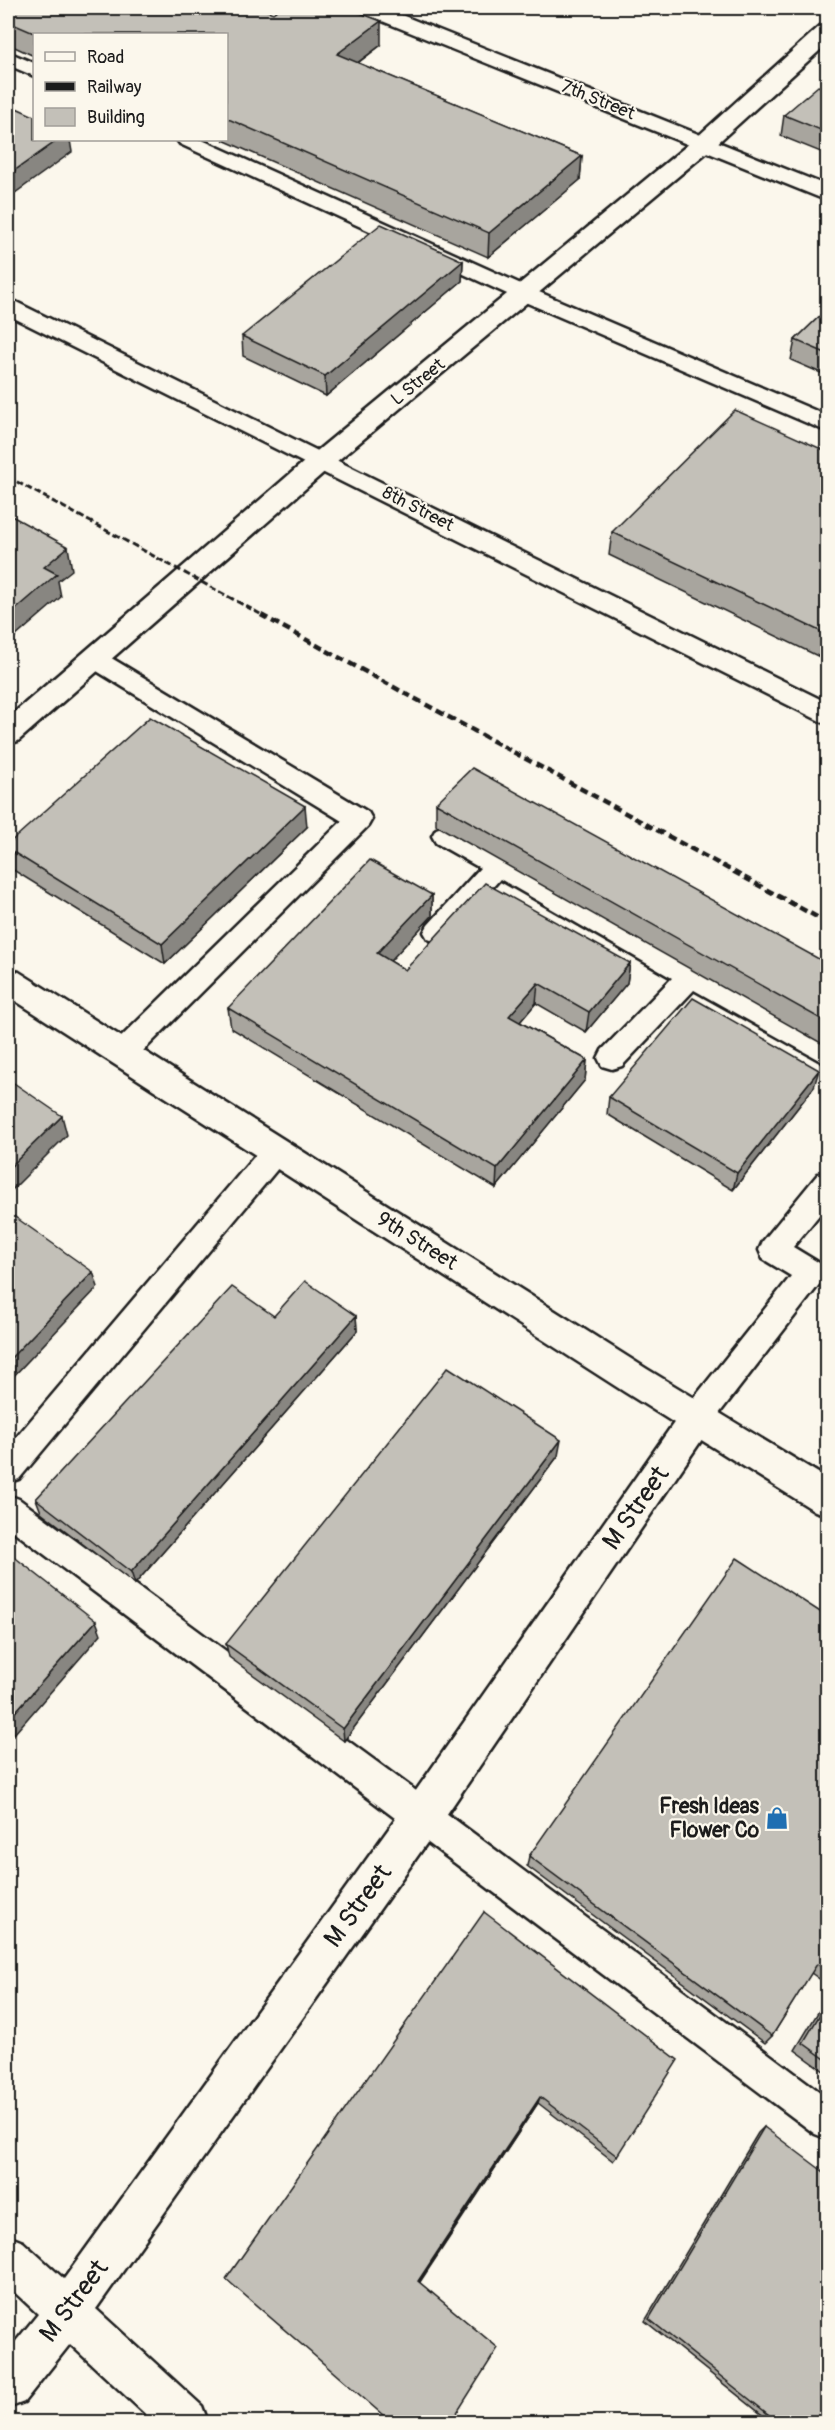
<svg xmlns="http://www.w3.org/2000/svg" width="835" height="2430" font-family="Pangolin,sans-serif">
	<rect width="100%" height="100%" fill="#fbf7ec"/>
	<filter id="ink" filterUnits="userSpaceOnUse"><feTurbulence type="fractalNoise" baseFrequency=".0167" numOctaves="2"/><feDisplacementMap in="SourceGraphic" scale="12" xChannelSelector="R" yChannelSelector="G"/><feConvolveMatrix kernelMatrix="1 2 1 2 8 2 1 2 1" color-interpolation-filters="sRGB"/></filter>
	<g filter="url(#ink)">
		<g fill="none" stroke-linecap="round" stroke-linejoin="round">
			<g stroke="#1c1c1c" stroke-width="5">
				<g id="lane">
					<polygon points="8,52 34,63 34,76 8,65"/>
					<polygon points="177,140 202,140 532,289 828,416 828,432 518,299 180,144"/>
					<polygon points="95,651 103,653 368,812 372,819 368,826 132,1062 122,1065 112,1062 108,1054 112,1046 342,821 87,665 83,659 87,653"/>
					<polygon points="445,826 454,829 828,1040 828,1065 694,990 622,1066 612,1069 602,1066 598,1058 602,1050 672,978 500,879 446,939 437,942 428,939 424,932 428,925 480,868 436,843 432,836 436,829"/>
					<polygon points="275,1140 285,1144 289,1152 285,1160 19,1479 8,1483 8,1447 265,1144"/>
					<polygon points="828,1170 828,1204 793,1247 821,1264 825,1273 821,1282 708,1428 697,1432 686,1428 682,1418 686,1408 791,1276 763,1259 759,1250 763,1241 818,1174"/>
					<polygon points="8,1495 19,1499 434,1804 828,2098 828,2139 815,2134 8,1527"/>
				</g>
			</g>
			<g stroke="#1c1c1c" stroke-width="5">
				<g id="street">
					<polygon points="8,298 828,703 828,725 8,315"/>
					<polygon points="697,1402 709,1407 715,1418 709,1429 436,1830 96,2309 202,2406 208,2422 154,2422 70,2344 24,2402 8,2408 8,2351 38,2314 8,2286 8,2236 23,2242 64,2279 408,1802 685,1407"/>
				</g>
			</g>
			<g stroke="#1c1c1c" stroke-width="5">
				<g id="secondary">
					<polygon points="356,8 384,8 828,186 828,201 360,12"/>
					<polygon points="8,969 19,972 647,1369 828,1479 828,1515 815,1511 623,1391 8,996"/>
				</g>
			</g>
			<g stroke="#1c1c1c" stroke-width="5">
				<polygon id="primary" points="828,25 828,43 712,148 330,467 18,741 8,744 8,718 312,455 696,138 820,26"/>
			</g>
			<use href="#lane" fill="#fbf7ec" fill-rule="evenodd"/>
			<use href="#street" fill="#fbf7ec" fill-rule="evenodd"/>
			<use href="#secondary" fill="#fbf7ec" fill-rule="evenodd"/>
			<use href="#primary" fill="#fbf7ec" fill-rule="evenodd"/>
			<polyline stroke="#1c1c1c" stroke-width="3" stroke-dasharray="7 3" stroke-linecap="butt" points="8,477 264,616"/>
			<polyline stroke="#1c1c1c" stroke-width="4.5" stroke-dasharray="8 4.5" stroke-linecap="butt" points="261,615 828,923"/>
		</g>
		<g fill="#a8a59e" stroke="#1c1c1c" stroke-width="1.5">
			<polygon points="8,8 273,13 381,45 358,63 582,156 580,180 488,257 223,140 226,140 226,34 34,34 34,56 8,44"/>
			<polygon points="828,90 828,155 781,136 784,115"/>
			<polygon points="463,261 462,281 326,396 243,356 242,336"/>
			<polygon points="828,308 828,376 791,360 795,340"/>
			<polygon points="828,452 828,661 609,555 612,532"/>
			<polygon points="436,803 828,964 828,1047 436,825"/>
			<polygon points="307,827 165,964 10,868 8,859 8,844"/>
			<polygon points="432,895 432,916 390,961 405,970 630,963 627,983 586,1032 536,1003 520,1022 587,1060 585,1080 496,1188 231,1028 228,1008"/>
			<polygon points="814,1087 733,1190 607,1114 609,1097"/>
			<polygon points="274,1316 356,1316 357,1331 135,1584 41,1512 36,1499"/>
			<polygon points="558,1456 344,1741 229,1657 226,1644"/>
			<polygon points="828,1617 828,1985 811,1973 772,2036 765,2043 527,1866 529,1856"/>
			<polygon points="484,1912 617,2156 613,2161 538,2103 420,2282 391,2422"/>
			<polygon points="828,1996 828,2074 795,2050"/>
			<polygon points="764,2127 828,2422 771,2422 645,2321 758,2133"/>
		</g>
		<g fill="#888681" stroke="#1c1c1c" stroke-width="1.5">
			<polygon points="381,21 381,45 337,78 337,54"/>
			<polygon points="58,140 70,140 72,152 8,198 8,175"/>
			<polygon points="582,156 580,180 488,257 489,233"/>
			<polygon points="463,261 462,281 326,396 325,376"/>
			<polygon points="68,547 72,570 58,581 61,597 8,643 8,616 44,567"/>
			<polygon points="305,806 307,827 165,964 162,944"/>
			<polygon points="432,895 432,916 378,974 377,953"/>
			<polygon points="630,963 627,983 586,1032 589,1012"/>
			<polygon points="538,983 536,1003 508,1036 509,1016"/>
			<polygon points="587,1060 585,1080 496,1188 497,1169"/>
			<polygon points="819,1070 814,1087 733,1190 737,1173"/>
			<polygon points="62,1116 67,1135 8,1194 8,1169"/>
			<polygon points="93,1272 98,1287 8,1382 8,1361"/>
			<polygon points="356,1316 357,1331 135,1584 131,1572"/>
			<polygon points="561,1440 558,1456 344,1741 343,1729"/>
			<polygon points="96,1621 101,1634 8,1741 8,1720"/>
			<polygon points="540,2097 538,2103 418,2284 418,2281"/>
		</g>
		<g fill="#c3c0b8" stroke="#1c1c1c" stroke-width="1.5">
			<polygon points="8,8 260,8 273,13 280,8 347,8 381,21 337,54 582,156 489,233 226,118 226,34 36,34 8,22"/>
			<polygon points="818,86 828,90 828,133 784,115"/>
			<polygon points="12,106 34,116 34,140 58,140 8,175 8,110"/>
			<polygon points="381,224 463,261 325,376 242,336"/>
			<polygon points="828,308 828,354 795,340"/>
			<polygon points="735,410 828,452 828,635 612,532"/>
			<polygon points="8,514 68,547 44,567 57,574 8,616"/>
			<polygon points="150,717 305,806 162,944 8,849 8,844"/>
			<polygon points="472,768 828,964 828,1023 436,803"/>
			<polygon points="370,860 432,895 377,953 405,970 485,883 630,963 589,1012 538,983 509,1016 587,1060 497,1169 228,1008"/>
			<polygon points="693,998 819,1070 737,1173 609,1097"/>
			<polygon points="8,1079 62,1116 8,1169"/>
			<polygon points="8,1212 93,1272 8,1361"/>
			<polygon points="305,1281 356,1316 131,1572 36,1499 232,1287 274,1316"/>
			<polygon points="448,1367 561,1440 343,1729 226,1644"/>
			<polygon points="8,1552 96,1621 8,1720"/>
			<polygon points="737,1558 828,1617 828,1972 817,1964 772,2036 529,1856"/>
			<polygon points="484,1912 678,2060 617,2156 540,2097 418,2281 498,2348 451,2422 391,2422 226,2279"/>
			<polygon points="828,2001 828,2061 803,2043"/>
			<polygon points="764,2127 828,2175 828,2422 778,2422 649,2319"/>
		</g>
	</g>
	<defs>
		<g id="shop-bare" transform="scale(1.8)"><path d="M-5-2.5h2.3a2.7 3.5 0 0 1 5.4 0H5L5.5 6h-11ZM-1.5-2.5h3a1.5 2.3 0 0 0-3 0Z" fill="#1f6fb2" stroke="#fbf7ec" stroke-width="2.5" paint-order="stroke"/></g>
	</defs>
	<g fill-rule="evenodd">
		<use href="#shop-bare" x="777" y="1818"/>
	</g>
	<g text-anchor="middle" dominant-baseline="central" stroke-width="4.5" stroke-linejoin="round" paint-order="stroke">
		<g font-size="18" fill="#1c1c1c" stroke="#fbf7ec">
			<text transform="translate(598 100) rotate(22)">7th Street</text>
			<text transform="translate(418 382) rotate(-39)">L Street</text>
			<text transform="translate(418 509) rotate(27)">8th Street</text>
		</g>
		<g font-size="21" fill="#1c1c1c" stroke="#fbf7ec">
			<text transform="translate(417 1241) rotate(32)">9th Street</text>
		</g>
		<g font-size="21" font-weight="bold" fill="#1c1c1c" stroke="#fbf7ec" text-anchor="end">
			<text x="759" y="1806">Fresh Ideas<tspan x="759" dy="24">Flower Co</tspan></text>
		</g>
		<g font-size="26" fill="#1c1c1c" stroke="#fbf7ec">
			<text transform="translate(636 1508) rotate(-55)">M Street</text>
			<text transform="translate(358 1906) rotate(-54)">M Street</text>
			<text transform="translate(74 2301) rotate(-53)">M Street</text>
		</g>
	</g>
	<rect width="835" height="2430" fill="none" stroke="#fbf7ec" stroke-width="30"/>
	<rect x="15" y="15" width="805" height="2400" fill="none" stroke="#1c1c1c" stroke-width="2" filter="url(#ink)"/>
	<rect x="33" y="33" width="195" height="108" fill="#fbf7ec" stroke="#a29f99" stroke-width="1.5"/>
	<rect x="45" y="52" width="30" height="9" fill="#fbf7ec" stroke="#a29f99" stroke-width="1.5"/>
	<text x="87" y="63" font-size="18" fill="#1c1c1c">Road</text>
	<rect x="45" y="82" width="30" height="9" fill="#1c1c1c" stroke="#a29f99" stroke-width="1.5"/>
	<text x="87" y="93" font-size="18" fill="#1c1c1c">Railway</text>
	<rect x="45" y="108" width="30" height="18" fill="#c3c0b8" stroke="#a29f99" stroke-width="1.5"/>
	<text x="87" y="123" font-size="18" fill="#1c1c1c">Building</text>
</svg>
